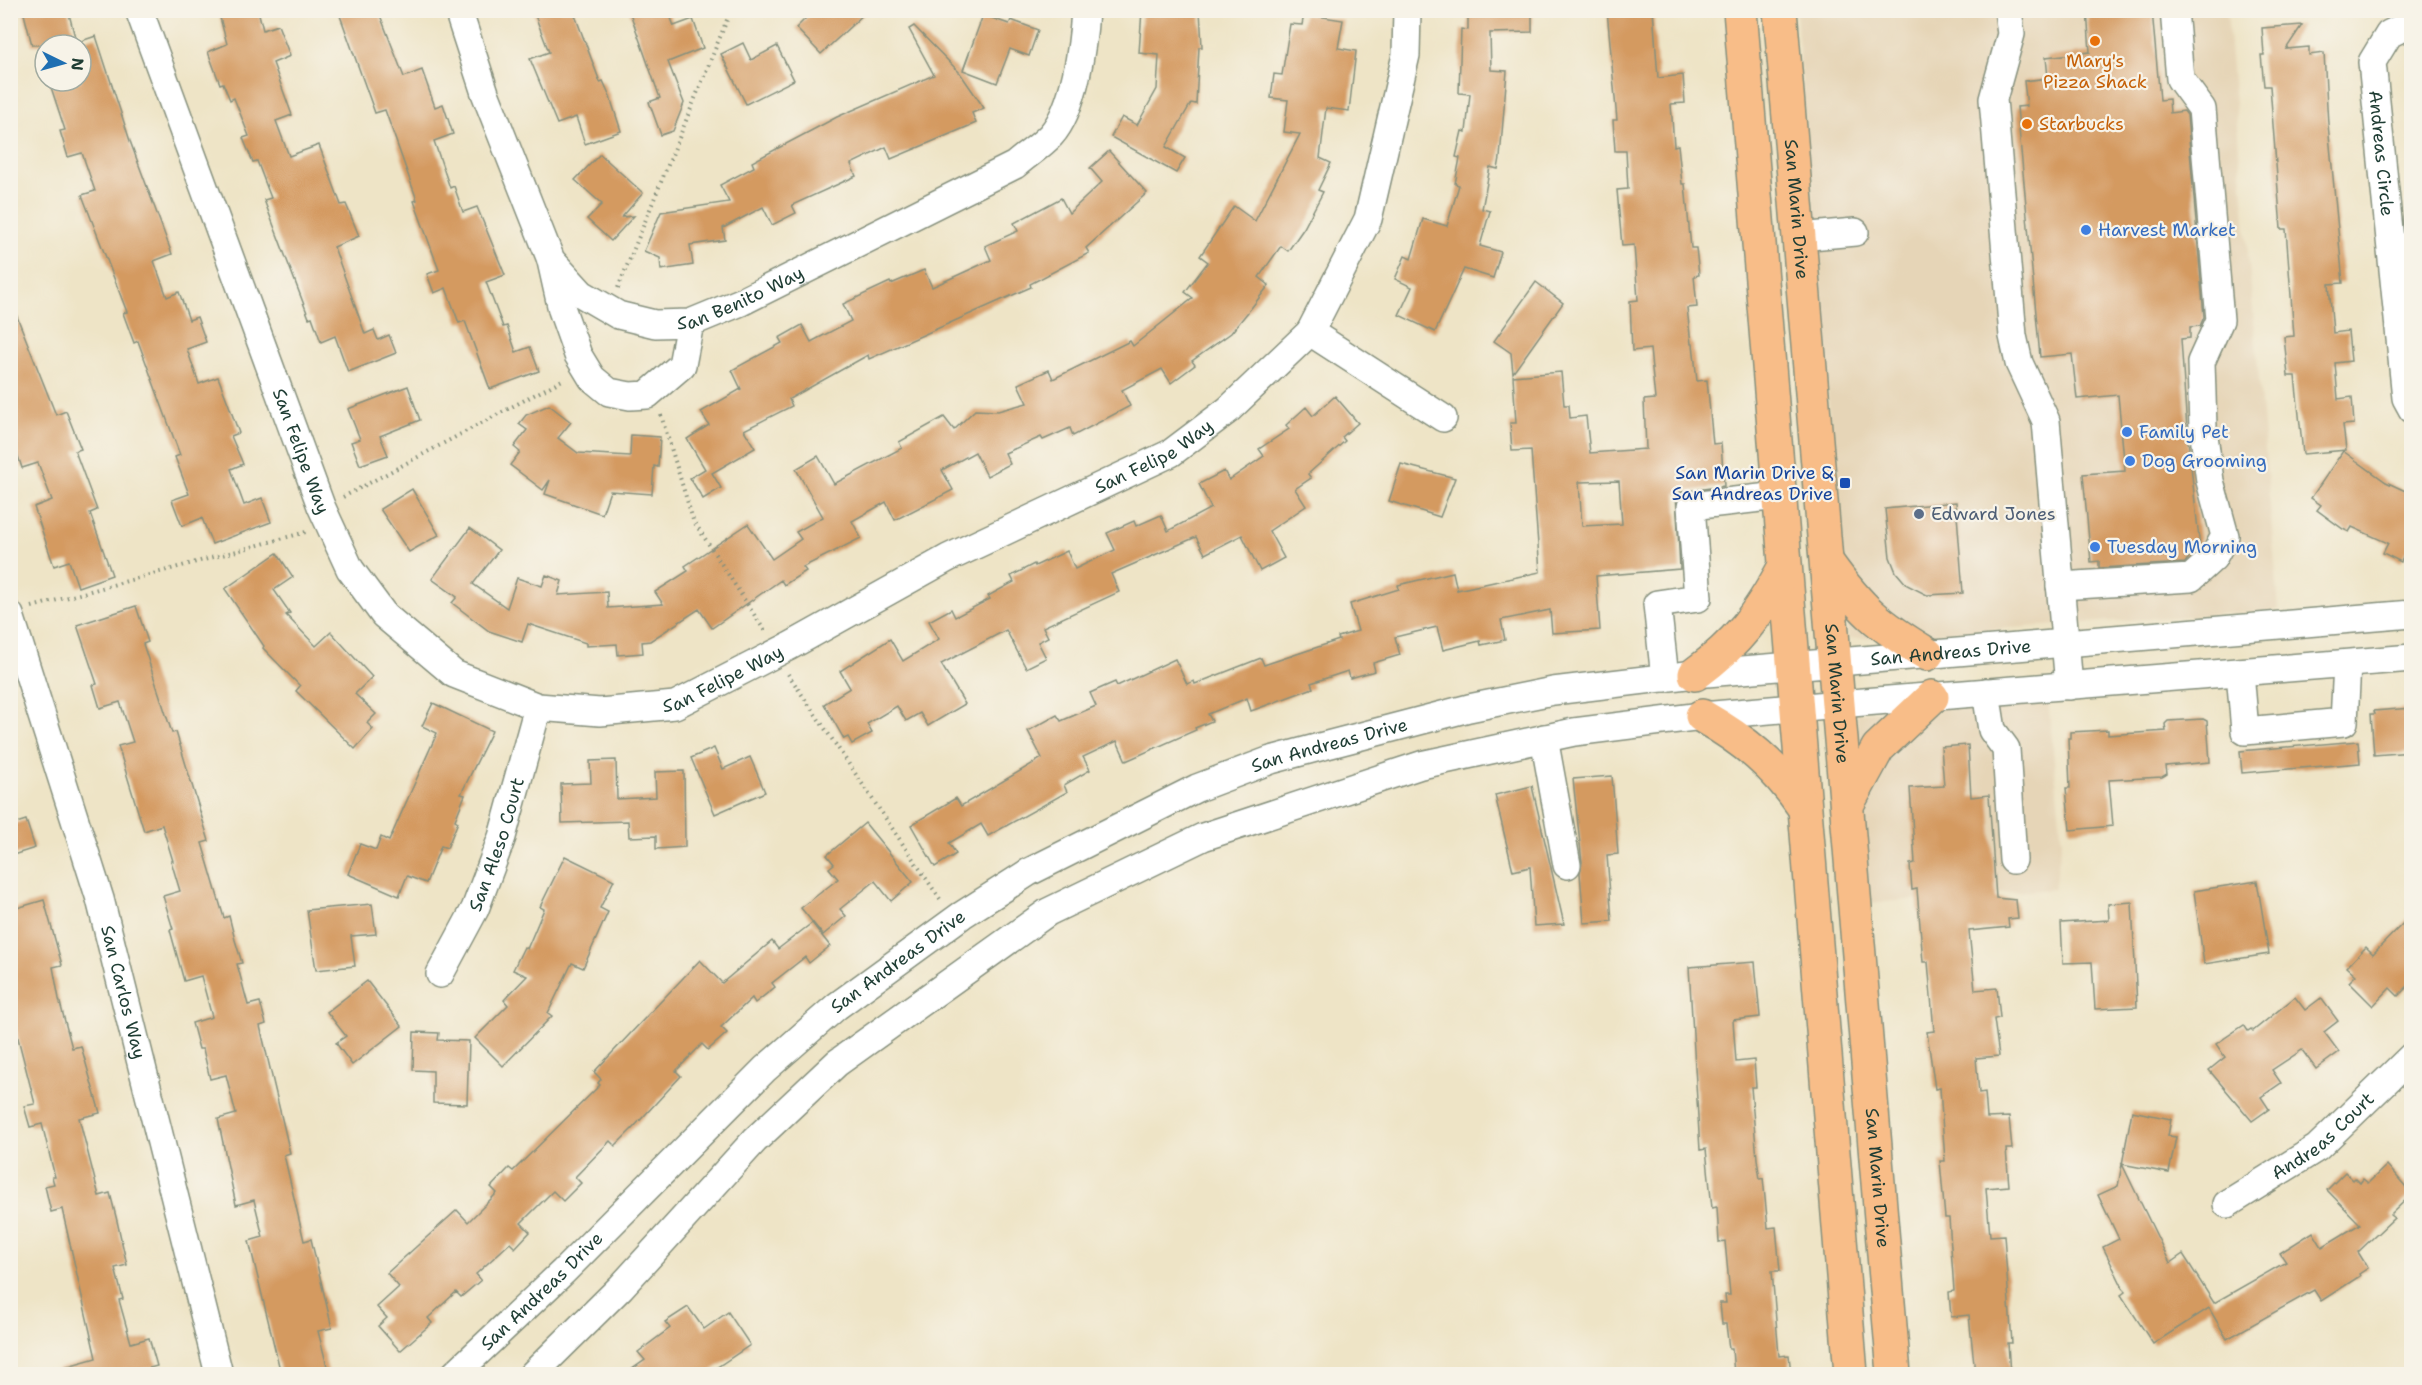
<svg xmlns="http://www.w3.org/2000/svg" width="2422" height="1385" font-family="'Shantell Sans',sans-serif">
	<rect width="100%" height="100%" fill="#f7f3e8"/>
	<filter id="ink" filterUnits="userSpaceOnUse"><feTurbulence type="fractalNoise" baseFrequency=".0167" numOctaves="2"/><feDisplacementMap in="SourceGraphic" scale="12" xChannelSelector="R" yChannelSelector="G"/><feConvolveMatrix kernelMatrix="1 2 1 2 8 2 1 2 1" color-interpolation-filters="sRGB"/></filter>
	<filter id="wash" filterUnits="userSpaceOnUse"><feTurbulence type="fractalNoise" baseFrequency=".008" numOctaves="4" result="noise"/><feDisplacementMap in="SourceGraphic" scale="24" xChannelSelector="R" yChannelSelector="G"/><feGaussianBlur stdDeviation="1.35" result="paint"/><feColorMatrix in="noise" values="0 0 0 0 0 0 0 0 0 0 0 0 0 0 0 0 0 1.4 0 .05"/><feComposite in="paint" operator="in"/></filter>
	<g filter="url(#wash)">
		<rect width="100%" height="100%" fill="#eee4c6"/>
		<g fill="#e6d5b7">
			<polygon points="1796,11 2227,11 2279,610 1848,639"/>
			<polygon points="2048,699 2062,842 2054,889 1868,903 1857,713"/>
		</g>
		<g id="blocks">
			<g fill="#d49a61" fill-rule="evenodd">
				<polygon points="23,10 68,10 77,45 32,45"/>
				<polygon points="218,10 258,10 263,30 278,25 290,56 273,63 292,115 276,121 289,156 319,145 341,205 346,204 359,236 334,247 365,334 374,330 378,340 389,335 396,353 348,372 335,336 321,342 312,317 309,318 264,200 271,198 257,161 253,162 243,138 249,136 234,98 230,100 223,83 220,84 208,52 227,44"/>
				<polygon points="338,10 378,10 404,77 422,70 435,107 443,104 453,134 434,141 450,188 454,186 463,212 477,207 505,275 486,282 503,327 507,326 516,352 530,347 539,371 490,389 465,321 459,323 446,288 434,293 427,274 439,270 414,201 417,200 385,110 375,113"/>
				<polygon points="533,10 573,10 600,82 603,81 609,94 621,131 585,144 576,117 557,124 530,59 549,52"/>
				<polygon points="629,10 668,10 674,26 693,19 703,48 668,62 684,103 673,131 661,135 649,102 660,98"/>
				<polygon points="814,10 868,10 821,54 796,28"/>
				<polygon points="1142,10 1200,10 1202,47 1199,47 1196,104 1191,103 1166,147 1185,158 1176,173 1111,137 1122,117 1137,125 1157,89 1159,55 1139,53"/>
				<polygon points="1468,10 1532,10 1532,32 1490,33 1491,70 1507,71 1500,158 1498,169 1490,167 1482,209 1490,211 1480,246 1501,252 1493,278 1464,269 1435,332 1399,315 1412,287 1395,279 1405,256 1411,259 1423,219 1447,226 1459,185 1455,184 1460,158 1456,157 1462,131 1466,132 1470,94 1459,93 1461,29 1468,30"/>
				<path d="M1607 10H1653L1658 78 1683 75 1685 103 1671 104 1674 146 1678 145 1682 184H1685L1691 248H1696L1699 275 1694 276 1697 307 1687 308 1691 344H1693L1697 381 1707 380 1713 444 1721 443 1724 486 1676 493 1680 569 1596 576 1600 630 1552 633 1550 610 1501 620 1505 640 1481 645 1480 641 1443 650 1437 627 1395 637 1400 655 1373 663 1375 671 1350 678 1348 671 1311 683 1313 688 1251 711 1247 698 1208 714 1212 721 1195 728 1196 730 1126 761 1117 741 1083 757 1090 770 1064 785 1067 792 988 836 981 824 949 843 956 854 935 867 911 825 956 798 961 806 1042 758 1028 731 1057 715 1061 721 1096 706 1090 693 1115 682 1117 686 1175 659 1187 684 1194 681 1195 684 1261 658 1264 665 1339 640 1338 637 1358 631 1350 604 1399 589 1398 585 1453 572 1457 590 1540 572 1531 450 1512 451 1510 423H1516L1513 376 1561 372 1564 405H1569L1570 418 1586 416 1590 453 1646 449 1644 400 1655 399 1650 349 1632 351 1630 301 1638 300 1634 245 1622 246 1617 190 1628 189 1626 151H1615L1613 120H1617ZM1619 481 1622 524 1582 526 1579 482Z"/>
				<polygon points="2087,10 2152,10 2160,100 2169,99 2170,113 2184,111 2187,115 2204,317 2200,326 2190,327 2190,338 2181,339 2187,430 2200,548 2192,553 2185,563 2099,568 2099,561 2091,562 2083,474 2125,471 2118,395 2077,399 2072,354 2040,357 2017,107 2027,106 2024,81 2048,78 2046,57 2090,52"/>
				<polygon points="1304,14 1343,20 1338,48 1356,51 1349,111 1326,108 1320,158 1331,163 1318,190 1323,192 1304,228 1288,251 1281,246 1259,277 1269,285 1252,307 1231,333 1192,361 1195,365 1171,383 1162,369 1122,390 1130,406 1073,436 1070,428 1043,440 1041,437 1005,453 1010,464 987,476 975,452 942,470 953,490 895,520 886,502 852,521 861,538 803,567 806,571 784,585 781,580 712,628 699,609 650,641 642,642 643,653 618,655 617,644 586,646 586,643 528,624 522,642 489,631 452,603 457,597 432,579 470,528 499,550 473,584 507,608 517,578 542,586 546,575 562,581 558,595 607,592 608,608 663,604 655,592 688,571 685,566 748,524 772,559 801,539 796,532 823,517 796,469 818,456 834,484 902,448 899,442 944,417 954,430 975,410 998,411 1027,403 1018,384 1049,370 1053,379 1130,341 1133,346 1193,298 1185,292 1208,262 1200,256 1234,206 1255,221 1300,134 1284,132 1288,100 1271,98 1274,74 1282,75 1290,24 1302,25"/>
				<polygon points="983,15 1009,24 1011,20 1038,30 1029,56 1010,49 997,83 963,70"/>
				<polygon points="2302,25 2286,49 2309,47 2309,55 2324,53 2328,124 2343,283 2329,284 2333,333 2348,331 2351,361 2335,363 2338,399 2352,397 2354,424 2343,425 2346,450 2303,454 2295,376 2288,376 2284,337 2294,336 2286,229 2281,229 2270,86 2264,86 2261,55 2264,55 2262,28"/>
				<polygon points="914,26 960,73 984,108 972,113 976,123 891,159 886,147 851,164 856,176 792,205 796,213 772,225 763,207 723,228 725,240 690,245 693,265 661,270 660,258 644,251 661,212 729,202 720,185 754,167 752,162 837,117 934,75 909,29"/>
				<polygon points="96,36 130,141 172,254 154,261 167,297 179,292 189,320 197,317 206,342 187,349 199,384 218,377 228,403 239,433 231,436 243,464 231,469 244,505 262,498 271,522 212,544 202,518 182,526 172,500 189,494 175,457 180,455 138,341 134,343 123,313 127,312 82,195 95,191 82,153 68,157 60,131 65,130 49,81 81,81 81,41"/>
				<polygon points="743,43 751,60 777,46 794,80 746,104 721,54"/>
				<polygon points="1109,151 1147,193 1086,248 1089,253 1030,284 1031,287 869,359 868,355 789,399 792,406 744,430 755,448 712,473 721,488 703,499 690,478 705,469 687,439 709,425 701,412 741,389 732,370 782,343 779,338 802,325 811,342 851,321 843,304 890,282 891,284 924,270 932,287 991,260 985,246 1018,231 1014,223 1061,198 1069,213 1102,182 1090,168"/>
				<polygon points="600,154 643,193 622,217 634,216 611,241 587,219 602,204 575,180"/>
				<polygon points="1536,282 1563,303 1513,373 1511,353 1494,341"/>
				<polygon points="12,304 56,415 66,411 81,449 75,451 97,510 90,513 112,575 78,587 69,561 54,566 34,507 52,500 38,463 22,468 10,432"/>
				<polygon points="408,386 420,420 380,436 388,455 360,465 351,442 360,439 348,409"/>
				<polygon points="1335,396 1358,423 1342,437 1345,441 1308,474 1311,478 1295,489 1306,506 1269,531 1284,558 1260,571 1242,535 1205,554 1196,537 1111,574 1119,592 1043,627 1048,637 1038,642 1046,658 1026,668 1006,630 941,664 965,704 928,726 920,713 906,721 897,706 867,724 872,733 852,744 848,737 844,739 824,704 850,688 840,671 890,639 903,661 939,639 929,621 951,609 955,617 990,599 988,596 1014,582 1011,576 1034,564 1035,566 1067,551 1075,569 1115,550 1107,533 1134,521 1136,526 1161,515 1168,531 1211,508 1199,484 1224,471 1229,480 1264,456 1259,449 1289,429 1286,425 1306,407 1313,416"/>
				<polygon points="549,405 571,422 558,438 578,453 630,456 631,435 660,437 658,467 654,466 652,494 610,491 602,514 545,494 550,480 543,490 510,465 520,452 514,447 527,430 519,424 526,415"/>
				<polygon points="2343,451 2386,482 2412,494 2412,553 2406,551 2401,562 2383,553 2388,543 2352,527 2349,532 2343,529 2317,510 2321,505 2311,498"/>
				<polygon points="1401,464 1455,478 1440,517 1389,501"/>
				<polygon points="412,489 439,535 409,552 380,509"/>
				<polygon points="1956,502 1963,593 1927,595 1907,585 1896,572 1890,557 1885,509"/>
				<polygon points="277,553 293,577 274,590 290,613 286,615 316,646 331,632 372,677 355,694 376,714 367,723 373,729 355,749 296,691 300,686 263,648 264,646 225,589"/>
				<polygon points="136,606 148,642 143,644 172,733 176,732 209,841 202,843 224,918 229,916 235,940 242,963 237,964 248,1005 260,1002 266,1024 260,1026 290,1153 284,1155 304,1241 311,1239 332,1328 318,1331 329,1374 281,1374 249,1241 263,1237 254,1200 236,1205 218,1119 236,1114 226,1075 210,1079 203,1049 199,1049 192,1023 212,1017 201,976 184,981 170,930 173,929 163,896 180,891 171,861 173,861 162,825 144,831 118,746 133,742 120,702 100,708 93,685 97,684 77,625"/>
				<polygon points="433,703 492,731 461,794 465,795 455,820 458,822 447,848 441,846 426,883 407,876 399,896 348,874 360,844 376,850 381,837 389,841 437,733 422,726"/>
				<polygon points="2412,708 2412,752 2374,755 2371,714 2375,714 2374,711"/>
				<polygon points="2203,719 2207,721 2210,762 2166,766 2167,774 2162,777 2109,780 2113,826 2070,830 2066,788 2070,788 2068,738 2070,738 2070,732 2108,730 2108,735 2166,731 2165,724 2168,721"/>
				<polygon points="2358,741 2360,763 2242,773 2240,751"/>
				<polygon points="1968,745 1971,797 1989,795 1996,898 2016,900 2018,918 2008,919 2009,927 1969,931 1975,990 1997,988 2000,1018 1994,1019 1999,1056 1976,1058 1979,1093 1985,1092 1987,1118 2009,1117 2012,1149 2006,1149 2009,1186 1986,1188 1990,1236 2004,1235 2012,1343 2008,1343 2010,1374 1975,1374 1969,1315 1951,1317 1949,1292 1954,1291 1949,1218 1945,1218 1940,1161 1945,1161 1940,1088 1935,1089 1927,1032 1934,1031 1928,962 1923,962 1917,889 1912,890 1910,864 1915,863 1910,788 1944,786 1941,747"/>
				<polygon points="714,748 723,769 750,757 765,792 715,814 691,758"/>
				<polygon points="616,760 617,799 656,797 655,772 684,771 685,847 656,849 656,836 629,837 628,821 562,823 561,784 591,783 590,761"/>
				<polygon points="1612,776 1618,854 1607,855 1612,921 1584,923 1580,873 1582,862 1573,779"/>
				<polygon points="1532,786 1564,924 1534,926 1530,867 1513,871 1495,795"/>
				<polygon points="26,820 35,848 10,856 10,825"/>
				<polygon points="865,823 913,882 891,901 875,881 840,909 846,916 823,935 801,908 838,879 829,868 834,864 827,855"/>
				<polygon points="565,856 614,880 600,908 608,912 583,968 572,963 548,1013 552,1016 503,1066 475,1038 508,1005 504,1000 527,976 513,970 524,947 527,949 544,909 540,907"/>
				<polygon points="2257,881 2269,954 2204,964 2194,891"/>
				<polygon points="44,900 62,965 53,967 59,999 72,1048 81,1046 100,1113 79,1118 99,1196 110,1193 117,1221 127,1265 115,1268 123,1299 119,1300 131,1343 149,1338 157,1366 128,1374 127,1369 108,1374 58,1374 57,1369 96,1358 62,1209 51,1212 45,1186 54,1184 52,1177 55,1177 42,1124 30,1127 24,1106 35,1104 10,1007 10,910"/>
				<polygon points="2132,902 2137,1007 2095,1009 2092,962 2063,963 2061,923 2109,920 2108,904"/>
				<polygon points="372,904 376,934 351,936 355,966 316,970 307,910"/>
				<polygon points="2412,914 2412,982 2398,996 2390,988 2373,1006 2349,982 2356,975 2347,967 2366,947 2373,954"/>
				<polygon points="812,923 830,946 809,963 805,957 772,983 775,987 755,1003 752,998 721,1027 727,1033 708,1050 702,1044 676,1071 681,1076 632,1129 615,1146 610,1141 575,1177 581,1183 563,1201 553,1191 521,1223 530,1232 515,1248 510,1243 476,1274 481,1280 461,1297 456,1292 428,1318 432,1323 400,1351 378,1326 387,1318 377,1307 399,1287 387,1273 457,1210 468,1222 497,1193 491,1187 509,1168 513,1171 600,1085 598,1083 601,1079 594,1072 700,960 722,983 772,941 778,949"/>
				<polygon points="1755,962 1760,1017 1733,1020 1736,1062 1754,1060 1756,1087 1751,1087 1757,1159 1760,1179 1763,1178 1768,1228 1776,1227 1780,1271 1772,1271 1779,1356 1789,1355 1791,1374 1734,1374 1732,1349 1729,1349 1726,1324 1722,1324 1720,1303 1726,1303 1725,1295 1730,1295 1725,1241 1719,1242 1717,1207 1712,1208 1706,1149 1700,1150 1689,967"/>
				<polygon points="367,981 402,1026 352,1065 336,1043 346,1036 327,1012"/>
				<polygon points="2295,997 2305,1010 2321,998 2338,1021 2324,1032 2339,1052 2316,1069 2302,1050 2272,1070 2281,1083 2261,1097 2269,1109 2252,1121 2209,1070 2225,1057 2216,1044 2244,1025 2248,1031 2251,1029 2253,1031"/>
				<polygon points="414,1032 439,1033 438,1040 469,1041 467,1104 433,1103 433,1071 413,1070"/>
				<polygon points="2132,1111 2171,1119 2168,1136 2176,1137 2169,1173 2122,1164 2170,1263 2183,1254 2214,1303 2286,1262 2280,1253 2313,1232 2322,1247 2360,1224 2327,1190 2345,1172 2353,1180 2355,1178 2360,1183 2363,1179 2368,1183 2387,1165 2412,1194 2390,1215 2394,1218 2358,1252 2368,1268 2359,1274 2360,1276 2321,1301 2314,1290 2227,1339 2209,1308 2153,1344 2121,1295 2125,1292 2103,1247 2119,1239 2098,1195 2118,1186"/>
				<polygon points="688,1307 704,1329 728,1312 750,1345 707,1374 625,1374 645,1360 638,1352 670,1328 665,1322"/>
			</g>
		</g>
	</g>
	<g filter="url(#ink)">
		<use href="#blocks" fill-opacity="0" stroke="#86907d" stroke-width="1.5"/>
		<g fill="none" stroke-linecap="round" stroke-linejoin="round">
			<g stroke="#86907d" stroke-width="30">
				<g id="minor">
					<path id="s1" d="M139 10 321 506 350 569 384 615 454 674 538 707 600 712 675 705 790 646 948 558 1171 453 1228 410 1310 332 1368 219 1406 55 1407 10"/>
					<path id="s2" d="M458 10 485 93 551 260 582 294 618 315 655 324 690 323 741 302 1015 165C1026 155 1041 146 1051 135 1075 108 1083 45 1085 10"/>
					<polyline points="2008,10 2011,34 1993,99 2013,336 2019,363 2046,421 2069,686"/>
					<path id="s3" d="M2412 23 2389 34 2372 62 2406 398 2412 409"/>
					<polyline points="1799,237 1855,232"/>
					<polyline points="551,261 562,310 578,355 592,378 609,392 630,396 647,395 682,365 690,323"/>
					<polyline points="1310,332 1443,418"/>
					<polyline points="2060,586 2191,578 2213,558 2225,536 2210,481 2203,428 2201,362 2220,320 2202,109 2180,79 2174,10"/>
					<path id="s4" d="M10 615 100 899 219 1374"/>
					<polyline points="2240,672 2245,731 2344,722 2347,664"/>
					<polyline points="1665,678 1657,604 1698,598 1691,506 1778,496"/>
					<polyline points="1986,692 1992,730 2006,749 2013,860"/>
					<polyline points="1544,738 1567,865"/>
					<path id="s5" d="M440 974 475 909 502 837 538 707"/>
					<path id="s6" d="M2227 1204 2317 1148 2412 1056"/>
					<path id="s7" d="M455 1374 563 1272 765 1069 837 1006 962 915 1029 872 1197 788 1271 760 1327 745 1469 708 1553 691 1695 674 2412 614"/>
					<polyline points="533,1374 621,1287 755,1140 837,1063 1048,912 1203,837 1421,765 1574,732 1702,716 1839,704 2412,658"/>
				</g>
			</g>
			<g stroke="#86907d" stroke-width="36">
				<g id="major">
					<polyline points="1740,10 1851,1374"/>
					<path id="s8" d="M1780 10 1894 1374"/>
					<path d="M1828 564C1861 610 1879 625 1927 654"/>
					<path d="M1695 674C1738 643 1759 614 1784 568"/>
					<path d="M1702 716C1744 740 1775 765 1803 806"/>
					<polyline points="1848,803 1878,748 1932,697"/>
				</g>
			</g>
			<g stroke="#86907d" stroke-width="4" stroke-dasharray="1.5 4.5" stroke-linecap="butt">
				<polyline points="618,288 731,10"/>
				<polyline points="661,415 693,520 766,633"/>
				<polyline points="343,497 564,379"/>
				<polyline points="32,607 306,532"/>
				<polyline points="788,674 942,902"/>
			</g>
			<use href="#minor" stroke="#fff" stroke-width="27"/>
			<use href="#major" stroke="#f8bd88" stroke-width="33"/>
		</g>
	</g>
	<g fill="#e8710a" stroke="#f7f3e8" stroke-width="2">
		<circle cx="2095" cy="41" r="6"/>
		<circle cx="2027" cy="124" r="6"/>
	</g>
	<g fill="#3f7fe0" stroke="#f7f3e8" stroke-width="2">
		<circle cx="2086" cy="230" r="6"/>
		<circle cx="2127" cy="432" r="6"/>
		<circle cx="2130" cy="461" r="6"/>
		<circle cx="2095" cy="547" r="6"/>
	</g>
	<rect fill="#1a4fb4" stroke="#f7f3e8" stroke-width="2" x="1839" y="477" width="12" height="12" rx="3"/>
	<circle fill="#5c6f8a" stroke="#f7f3e8" stroke-width="2" cx="1919" cy="514" r="6"/>
	<g text-anchor="middle" dominant-baseline="central" stroke-width="4.5" stroke-linejoin="round" paint-order="stroke">
		<g font-size="18" fill="#c56008" stroke="#f7f3e8">
			<text x="2095" y="61">Mary's<tspan x="2095" dy="21">Pizza Shack</tspan></text>
			<text x="2039" y="124" text-anchor="start">Starbucks</text>
		</g>
		<g font-size="18" fill="#1f3d34" stroke="#f7f3e8">
			<text stroke="none"><textPath href="#s3" startOffset="150">Andreas Circle</textPath></text>
			<text stroke="none"><textPath href="#s8" startOffset="200">San Marin Drive</textPath></text>
			<text stroke="none"><textPath href="#s2" startOffset="483">San Benito Way</textPath></text>
			<text stroke="none"><textPath href="#s1" startOffset="470">San Felipe Way</textPath></text>
			<text stroke="none"><textPath href="#s1" startOffset="1514">San Felipe Way</textPath></text>
			<text stroke="none"><textPath href="#s7" startOffset="1722">San Andreas Drive</textPath></text>
			<text stroke="none"><textPath href="#s1" startOffset="1028">San Felipe Way</textPath></text>
			<text stroke="none"><textPath href="#s8" startOffset="686">San Marin Drive</textPath></text>
			<text stroke="none"><textPath href="#s7" startOffset="1092">San Andreas Drive</textPath></text>
			<text stroke="none"><textPath href="#s5" startOffset="142">San Aleso Court</textPath></text>
			<text stroke="none"><textPath href="#s7" startOffset="606">San Andreas Drive</textPath></text>
			<text stroke="none"><textPath href="#s4" startOffset="394">San Carlos Way</textPath></text>
			<text stroke="none"><textPath href="#s6" startOffset="118">Andreas Court</textPath></text>
			<text stroke="none"><textPath href="#s8" startOffset="1172">San Marin Drive</textPath></text>
			<text stroke="none"><textPath href="#s7" startOffset="120">San Andreas Drive</textPath></text>
		</g>
		<g font-size="18" fill="#366cbe" stroke="#f7f3e8" text-anchor="start">
			<text x="2098" y="230">Harvest Market</text>
			<text x="2139" y="432">Family Pet</text>
			<text x="2142" y="461">Dog Grooming</text>
			<text x="2107" y="547">Tuesday Morning</text>
		</g>
		<g font-size="18" fill="#164399" stroke="#f7f3e8" text-anchor="end">
			<text x="1833" y="473">San Marin Drive &amp;<tspan x="1833" dy="21">San Andreas Drive</tspan></text>
		</g>
		<g font-size="18" fill="#4e5e75" stroke="#f7f3e8" text-anchor="start">
			<text x="1931" y="514">Edward Jones</text>
		</g>
	</g>
	<rect width="2422" height="1385" fill="none" stroke="#f7f3e8" stroke-width="36"/>
	<g transform="translate(63 63) rotate(95)"><circle r="28" fill="#f7f3e8" stroke="#a1aaa0" stroke-width="1.5"/>
	<path d="M0-4.5L10 22L0 15L-10 22Z" fill="#1f6fb2"/>
	<text y="-9" font-size="16" font-weight="bold" text-anchor="middle" fill="#1f3d34">N</text>
	</g>
</svg>
